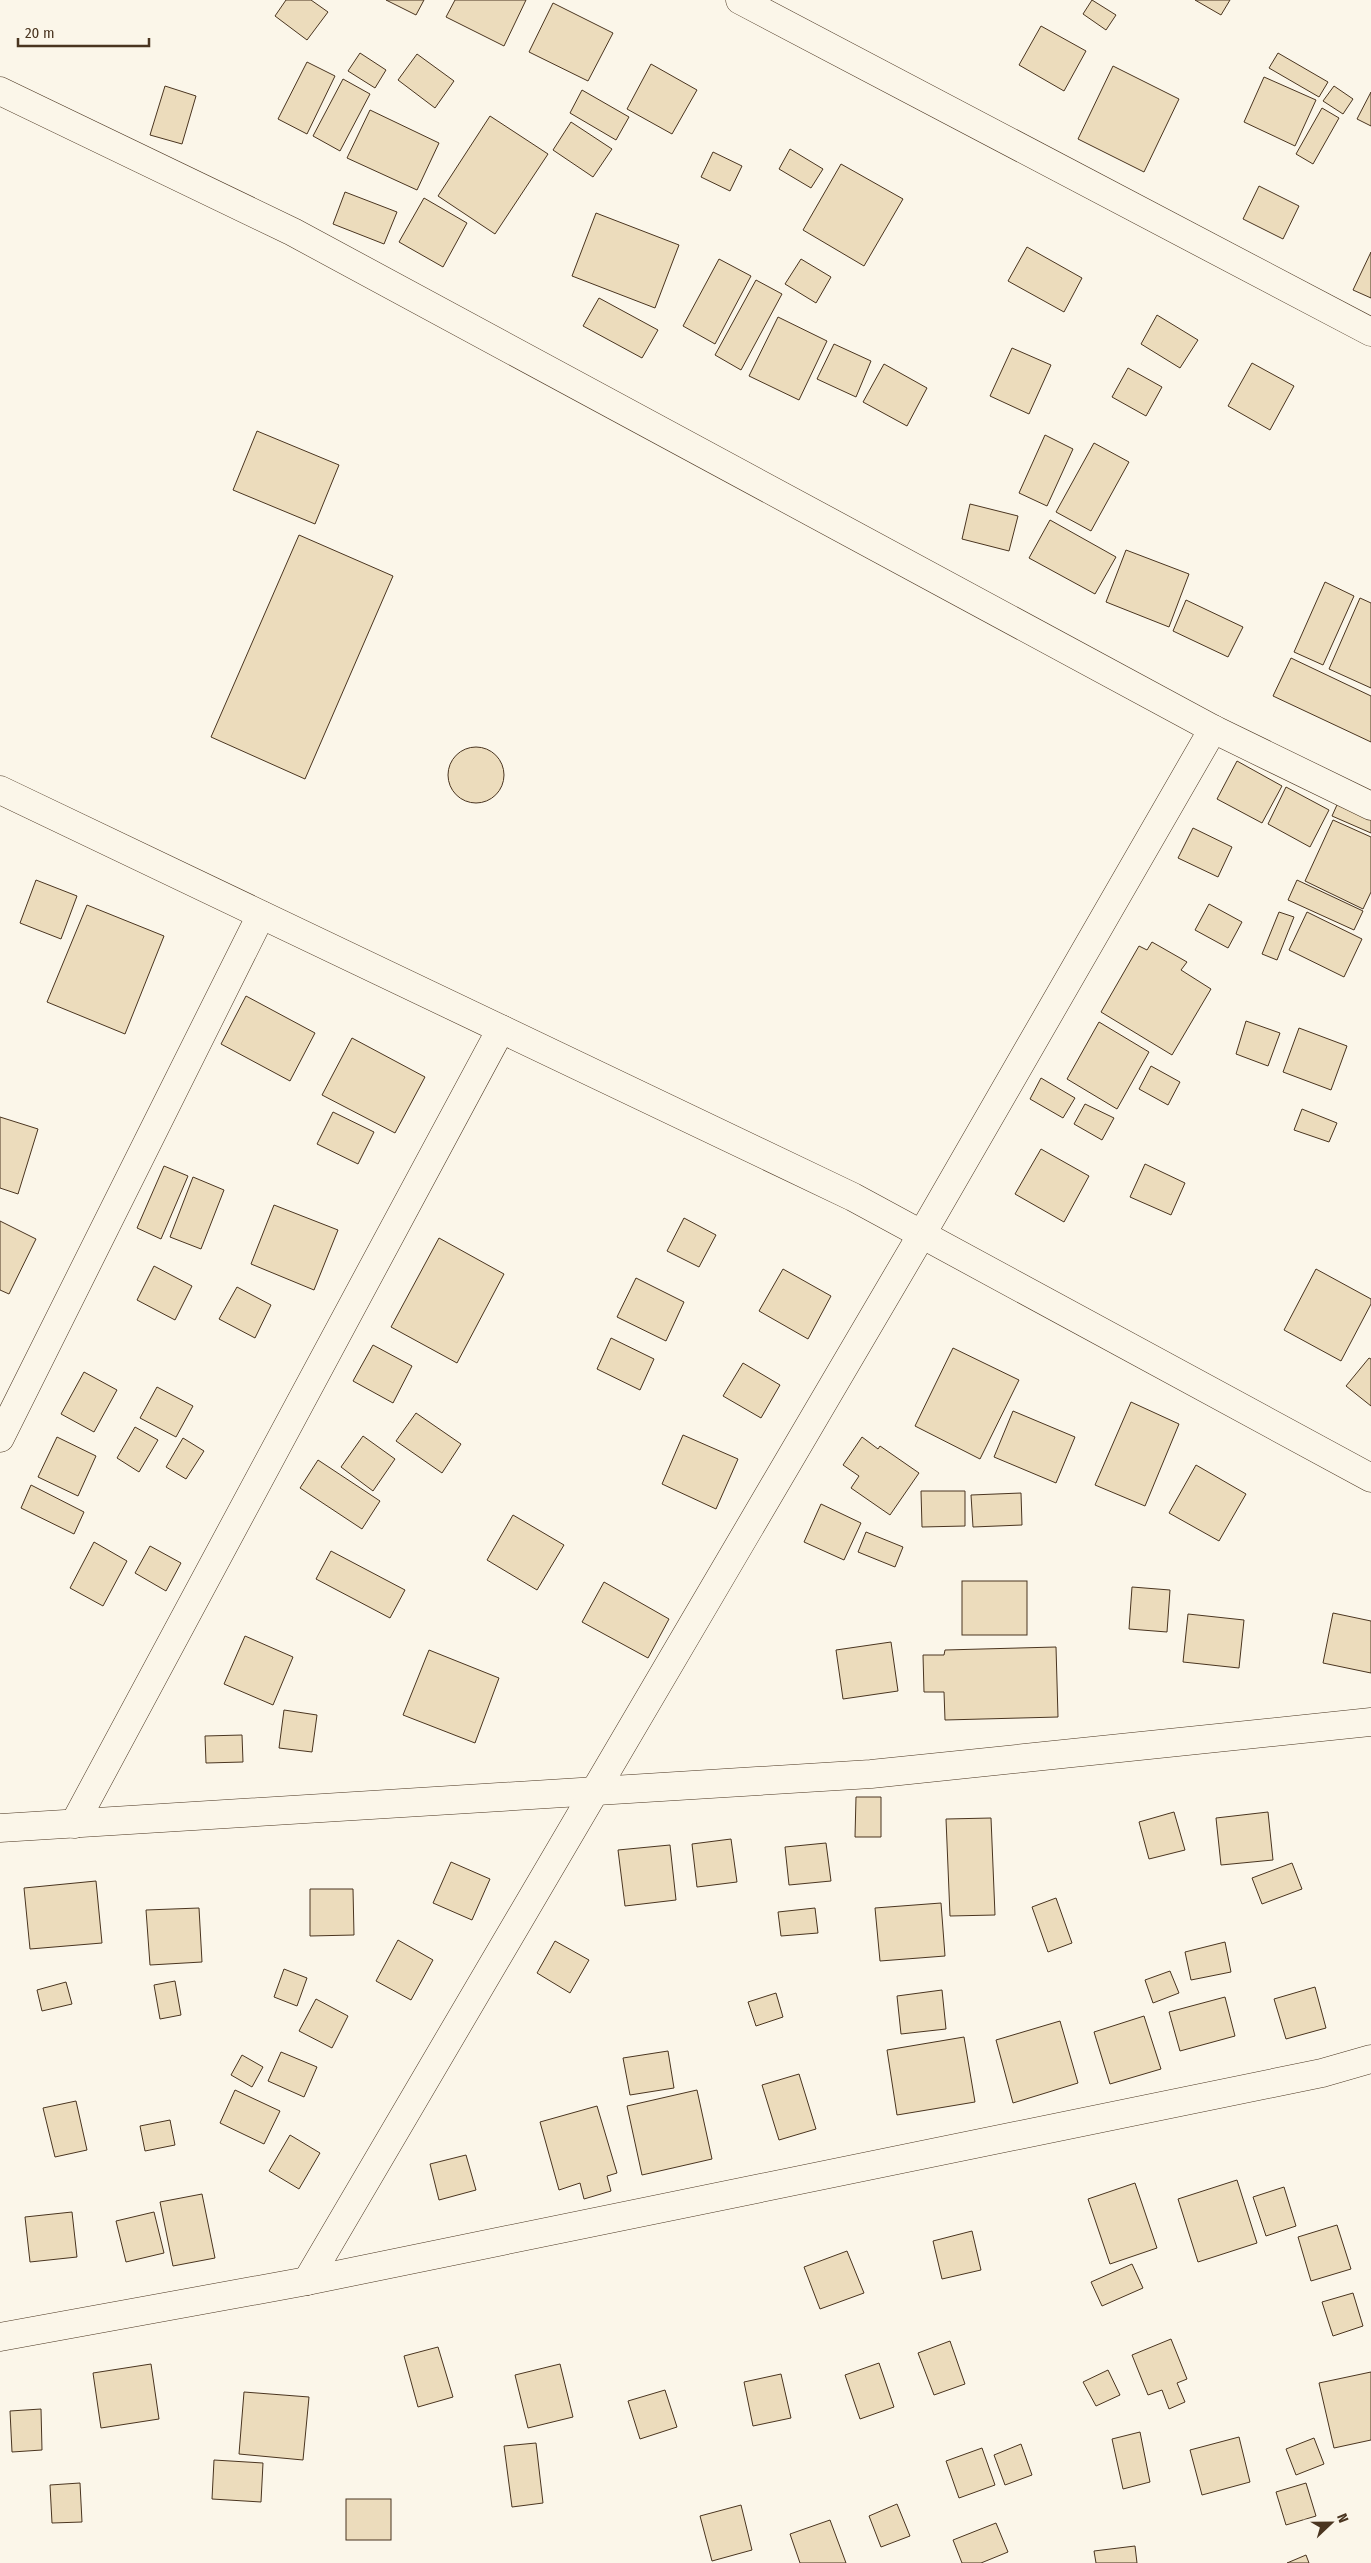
<svg xmlns="http://www.w3.org/2000/svg" width="1371" height="2563" font-family="'Fira Sans Condensed',sans-serif">
	<rect width="100%" height="100%" fill="#fbf6e9"/>
	<g fill="#ecdcbc" stroke="#4a3520">
		<polygon points="286,0 311,0 328,12 307,40 275,16"/>
		<polygon points="386,0 424,0 416,15"/>
		<polygon points="455,0 526,0 504,46 446,17"/>
		<polygon points="1092,0 1116,15 1106,30 1083,14"/>
		<polygon points="1195,0 1230,0 1221,15"/>
		<polygon points="553,3 613,33 588,81 529,52"/>
		<polygon points="1041,26 1086,51 1064,91 1019,65"/>
		<polygon points="360,53 386,70 375,88 348,71"/>
		<polygon points="1278,53 1328,82 1319,97 1269,68"/>
		<polygon points="417,54 454,81 435,108 398,80"/>
		<polygon points="307,62 335,76 307,134 278,119"/>
		<polygon points="651,64 697,90 672,134 627,109"/>
		<polygon points="1113,66 1179,99 1144,172 1078,139"/>
		<polygon points="1264,77 1316,100 1295,146 1244,122"/>
		<polygon points="343,79 370,94 340,151 313,136"/>
		<polygon points="165,86 196,96 182,144 150,135"/>
		<polygon points="1334,86 1353,99 1343,114 1323,101"/>
		<polygon points="582,90 629,117 616,140 570,113"/>
		<polygon points="1371,92 1371,126 1357,119"/>
		<polygon points="1322,108 1339,118 1313,164 1296,154"/>
		<polygon points="370,110 439,143 417,190 347,158"/>
		<polygon points="490,116 548,154 495,234 438,196"/>
		<polygon points="571,122 612,149 593,177 553,150"/>
		<polygon points="790,149 823,169 811,188 779,169"/>
		<polygon points="713,152 742,166 730,191 701,177"/>
		<polygon points="841,164 903,199 864,266 803,230"/>
		<polygon points="1259,186 1299,206 1283,239 1243,219"/>
		<polygon points="345,192 397,212 384,244 333,224"/>
		<polygon points="424,198 467,223 443,267 399,242"/>
		<polygon points="596,213 679,245 655,308 572,276"/>
		<polygon points="1027,247 1082,278 1064,312 1008,281"/>
		<polygon points="1371,252 1371,298 1353,290"/>
		<polygon points="719,259 751,276 715,344 683,326"/>
		<polygon points="801,259 831,277 816,303 785,284"/>
		<polygon points="756,280 782,294 741,370 715,355"/>
		<polygon points="599,298 658,330 642,358 583,326"/>
		<polygon points="1157,315 1198,340 1180,368 1141,344"/>
		<polygon points="778,317 827,341 799,400 749,376"/>
		<polygon points="834,344 871,361 856,397 817,379"/>
		<polygon points="1012,348 1051,365 1029,414 990,396"/>
		<polygon points="1252,363 1294,386 1270,430 1228,406"/>
		<polygon points="884,364 927,388 907,426 863,402"/>
		<polygon points="1128,368 1162,387 1146,416 1112,397"/>
		<polygon points="257,431 339,465 315,524 233,490"/>
		<polygon points="1045,435 1073,449 1047,506 1019,493"/>
		<polygon points="1094,443 1129,462 1091,531 1056,512"/>
		<polygon points="970,504 1018,516 1009,551 962,539"/>
		<polygon points="1050,520 1116,557 1095,594 1029,558"/>
		<polygon points="299,535 393,576 305,779 211,737"/>
		<polygon points="1126,550 1189,574 1169,627 1106,602"/>
		<polygon points="1325,582 1354,596 1323,665 1294,652"/>
		<polygon points="1360,598 1371,603 1371,688 1329,669"/>
		<polygon points="1186,600 1243,627 1228,657 1173,631"/>
		<polygon points="1291,658 1371,696 1371,742 1273,696"/>
		<circle cx="476" cy="775" r="28"/>
		<polygon points="1237,761 1282,786 1262,823 1217,799"/>
		<polygon points="1286,787 1329,810 1310,847 1268,824"/>
		<polygon points="1341,796 1371,809 1371,833 1332,816"/>
		<polygon points="1333,820 1371,837 1371,892 1363,909 1305,881"/>
		<polygon points="1193,828 1232,847 1218,877 1178,858"/>
		<polygon points="36,880 77,896 61,939 20,923"/>
		<polygon points="1297,880 1363,911 1354,930 1288,900"/>
		<polygon points="1209,904 1242,922 1228,948 1195,930"/>
		<polygon points="87,905 164,936 125,1034 47,1002"/>
		<polygon points="1279,912 1294,917 1277,960 1262,954"/>
		<polygon points="1307,912 1362,939 1344,977 1289,950"/>
		<polygon points="1152,942 1187,962 1181,970 1211,989 1172,1055 1101,1012 1139,946 1147,950"/>
		<polygon points="246,996 315,1033 290,1081 221,1044"/>
		<polygon points="1246,1021 1280,1033 1268,1066 1236,1054"/>
		<polygon points="1099,1022 1149,1052 1117,1109 1067,1079"/>
		<polygon points="1299,1028 1347,1046 1331,1090 1283,1072"/>
		<polygon points="352,1038 425,1077 395,1133 322,1095"/>
		<polygon points="1151,1066 1180,1082 1168,1105 1139,1089"/>
		<polygon points="1041,1078 1075,1098 1063,1118 1030,1099"/>
		<polygon points="1085,1104 1114,1118 1102,1140 1074,1124"/>
		<polygon points="1302,1109 1337,1123 1329,1142 1294,1130"/>
		<polygon points="333,1112 374,1132 358,1164 317,1144"/>
		<polygon points="0,1117 38,1129 18,1194 0,1188"/>
		<polygon points="1041,1149 1089,1176 1064,1222 1015,1194"/>
		<polygon points="1145,1164 1185,1183 1171,1215 1130,1197"/>
		<polygon points="164,1166 188,1176 161,1239 137,1228"/>
		<polygon points="193,1177 224,1190 201,1249 170,1237"/>
		<polygon points="274,1205 338,1230 314,1290 251,1264"/>
		<polygon points="684,1218 716,1235 699,1267 667,1251"/>
		<polygon points="0,1221 36,1239 9,1294 0,1290"/>
		<polygon points="439,1238 504,1274 457,1363 391,1327"/>
		<polygon points="154,1266 192,1286 175,1320 137,1300"/>
		<polygon points="783,1269 831,1296 808,1339 759,1311"/>
		<polygon points="1316,1269 1371,1299 1371,1304 1341,1361 1284,1330"/>
		<polygon points="636,1278 684,1302 666,1341 617,1317"/>
		<polygon points="237,1287 271,1305 255,1338 219,1319"/>
		<polygon points="611,1338 654,1359 640,1390 597,1369"/>
		<polygon points="373,1345 412,1366 393,1403 353,1381"/>
		<polygon points="953,1348 1019,1380 980,1459 915,1426"/>
		<polygon points="1369,1358 1371,1359 1371,1406 1346,1386"/>
		<polygon points="743,1363 780,1385 761,1418 723,1396"/>
		<polygon points="84,1372 117,1390 94,1432 61,1414"/>
		<polygon points="157,1387 193,1406 176,1437 140,1418"/>
		<polygon points="1131,1402 1179,1424 1145,1506 1095,1485"/>
		<polygon points="1013,1411 1075,1437 1056,1483 994,1457"/>
		<polygon points="416,1413 461,1444 442,1473 396,1441"/>
		<polygon points="135,1427 158,1440 139,1472 117,1458"/>
		<polygon points="683,1435 738,1459 716,1509 662,1484"/>
		<polygon points="363,1436 395,1459 373,1491 341,1467"/>
		<polygon points="57,1437 96,1456 78,1496 38,1477"/>
		<polygon points="862,1437 878,1449 880,1446 919,1473 890,1515 851,1488 859,1476 843,1465"/>
		<polygon points="183,1438 204,1451 186,1479 166,1467"/>
		<polygon points="318,1460 380,1501 362,1529 300,1488"/>
		<polygon points="1196,1465 1246,1494 1219,1541 1169,1513"/>
		<polygon points="31,1485 84,1512 74,1534 21,1508"/>
		<polygon points="921,1491 965,1491 965,1526 922,1527"/>
		<polygon points="1021,1493 1022,1525 973,1527 971,1495"/>
		<polygon points="821,1504 861,1523 844,1560 804,1542"/>
		<polygon points="513,1515 564,1545 537,1590 487,1560"/>
		<polygon points="866,1532 903,1547 895,1567 858,1552"/>
		<polygon points="94,1542 127,1561 103,1606 70,1588"/>
		<polygon points="150,1546 181,1563 166,1591 135,1573"/>
		<polygon points="331,1551 405,1590 390,1618 316,1579"/>
		<rect x="962" y="1581" width="65" height="54"/>
		<polygon points="604,1582 669,1619 648,1658 582,1622"/>
		<polygon points="1132,1587 1170,1590 1167,1632 1129,1629"/>
		<polygon points="1333,1613 1371,1621 1371,1673 1323,1663"/>
		<polygon points="1188,1614 1244,1620 1239,1668 1183,1662"/>
		<polygon points="245,1636 293,1657 273,1705 224,1684"/>
		<polygon points="891,1642 898,1691 843,1699 836,1650"/>
		<polygon points="1056,1647 1058,1717 945,1720 944,1692 924,1692 923,1655 944,1655 945,1650"/>
		<polygon points="429,1650 499,1678 475,1743 403,1715"/>
		<polygon points="284,1710 317,1715 312,1752 279,1748"/>
		<polygon points="242,1735 243,1762 206,1763 205,1736"/>
		<polygon points="856,1797 881,1797 881,1837 855,1837"/>
		<polygon points="1174,1812 1185,1850 1149,1859 1139,1822"/>
		<polygon points="1268,1812 1273,1860 1221,1865 1216,1818"/>
		<polygon points="991,1818 995,1915 950,1916 946,1819"/>
		<polygon points="731,1839 737,1882 697,1887 692,1844"/>
		<polygon points="826,1843 831,1881 789,1885 785,1847"/>
		<polygon points="670,1845 676,1900 625,1906 618,1850"/>
		<polygon points="451,1862 490,1879 472,1920 433,1903"/>
		<polygon points="1292,1863 1302,1889 1262,1904 1252,1878"/>
		<polygon points="96,1881 102,1943 30,1949 24,1888"/>
		<polygon points="310,1889 353,1889 354,1935 310,1936"/>
		<polygon points="1056,1898 1072,1943 1048,1952 1032,1907"/>
		<polygon points="941,1903 945,1956 880,1961 875,1908"/>
		<polygon points="199,1908 202,1962 150,1965 146,1910"/>
		<polygon points="815,1908 818,1933 781,1936 778,1912"/>
		<polygon points="398,1940 433,1960 411,2000 376,1981"/>
		<polygon points="555,1941 589,1960 570,1993 537,1973"/>
		<polygon points="1225,1942 1231,1972 1191,1980 1185,1952"/>
		<polygon points="284,1969 307,1978 297,2006 274,1997"/>
		<polygon points="1170,1971 1179,1993 1153,2003 1145,1980"/>
		<polygon points="175,1981 181,2015 160,2019 154,1985"/>
		<polygon points="66,1982 72,2004 42,2011 37,1990"/>
		<polygon points="1315,1987 1326,2028 1286,2039 1274,1999"/>
		<polygon points="942,1990 946,2029 901,2034 897,1996"/>
		<polygon points="776,1993 783,2017 756,2026 748,2002"/>
		<polygon points="1225,1997 1235,2036 1180,2051 1169,2012"/>
		<polygon points="316,1999 348,2016 332,2048 299,2031"/>
		<polygon points="1144,2016 1161,2069 1110,2084 1094,2032"/>
		<polygon points="1060,2021 1078,2083 1013,2103 996,2040"/>
		<polygon points="964,2037 975,2102 897,2115 887,2050"/>
		<polygon points="668,2051 674,2088 630,2095 623,2058"/>
		<polygon points="281,2052 317,2067 304,2097 268,2081"/>
		<polygon points="242,2055 263,2067 252,2087 231,2075"/>
		<polygon points="799,2074 816,2129 779,2140 762,2085"/>
		<polygon points="235,2090 280,2111 264,2144 220,2123"/>
		<polygon points="697,2090 712,2159 642,2175 627,2106"/>
		<polygon points="76,2101 87,2150 55,2157 43,2108"/>
		<polygon points="597,2106 617,2173 607,2176 611,2191 584,2199 580,2183 559,2190 540,2122"/>
		<polygon points="170,2120 175,2145 145,2151 140,2126"/>
		<polygon points="290,2135 320,2153 299,2189 269,2171"/>
		<polygon points="466,2155 476,2190 439,2200 430,2164"/>
		<polygon points="1237,2180 1257,2243 1198,2262 1178,2199"/>
		<polygon points="1135,2183 1157,2248 1110,2264 1088,2199"/>
		<polygon points="1284,2187 1296,2226 1266,2236 1253,2197"/>
		<polygon points="202,2194 215,2258 173,2266 160,2202"/>
		<polygon points="72,2212 77,2257 30,2262 25,2217"/>
		<polygon points="154,2212 164,2253 126,2262 116,2221"/>
		<polygon points="1337,2225 1351,2269 1311,2281 1298,2237"/>
		<polygon points="972,2231 981,2270 942,2279 933,2241"/>
		<polygon points="847,2251 864,2293 820,2309 804,2267"/>
		<polygon points="1132,2264 1143,2288 1102,2306 1091,2282"/>
		<polygon points="1353,2293 1363,2326 1333,2336 1322,2302"/>
		<polygon points="1171,2339 1187,2379 1177,2383 1185,2402 1169,2409 1162,2390 1148,2395 1132,2355"/>
		<polygon points="950,2341 965,2384 934,2395 918,2353"/>
		<polygon points="438,2347 453,2397 418,2407 404,2356"/>
		<polygon points="879,2363 894,2407 860,2419 845,2375"/>
		<polygon points="151,2364 159,2419 101,2428 93,2373"/>
		<polygon points="560,2364 573,2417 528,2428 515,2375"/>
		<polygon points="1108,2370 1120,2395 1096,2406 1083,2382"/>
		<polygon points="1371,2372 1371,2440 1334,2448 1319,2383"/>
		<polygon points="781,2374 791,2418 753,2426 744,2382"/>
		<polygon points="665,2390 677,2427 640,2439 628,2401"/>
		<polygon points="244,2392 309,2397 303,2460 239,2454"/>
		<polygon points="41,2409 42,2450 12,2452 10,2411"/>
		<polygon points="1140,2432 1150,2482 1123,2489 1112,2439"/>
		<polygon points="1239,2437 1250,2482 1202,2495 1190,2450"/>
		<polygon points="1314,2438 1324,2464 1296,2475 1286,2449"/>
		<polygon points="536,2443 543,2503 512,2507 504,2446"/>
		<polygon points="1021,2444 1032,2475 1005,2485 994,2455"/>
		<polygon points="982,2448 995,2485 959,2498 946,2461"/>
		<polygon points="214,2460 263,2463 261,2502 212,2499"/>
		<polygon points="80,2483 82,2522 52,2523 50,2485"/>
		<polygon points="1306,2483 1316,2516 1286,2525 1276,2492"/>
		<rect x="346" y="2499" width="45" height="41"/>
		<polygon points="897,2504 910,2536 881,2547 869,2516"/>
		<polygon points="741,2505 752,2550 712,2561 700,2516"/>
		<polygon points="830,2520 846,2563 800,2563 790,2534"/>
		<polygon points="996,2523 1008,2552 981,2563 962,2563 953,2540"/>
		<polygon points="1135,2546 1137,2563 1096,2563 1094,2551"/>
		<polygon points="1306,2555 1309,2563 1287,2563"/>
	</g>
	<g fill="none" stroke-linecap="round" stroke-linejoin="round">
		<g stroke="#4a3520" stroke-width="29">
			<g id="minor">
				<polyline points="740,0 1371,332"/>
				<polyline points="0,790 853,1197 1371,1478"/>
				<polyline points="0,1438 261,915"/>
				<polyline points="74,1824 501,1029"/>
				<polyline points="0,1828 871,1774 1371,1722"/>
				<polyline points="307,2281 922,1234 1213,729"/>
				<polyline points="0,2337 307,2281 1322,2073 1371,2059"/>
			</g>
		</g>
		<g stroke="#4a3520" stroke-width="29">
			<polyline id="secondary" points="0,91 293,232 1213,729 1371,806"/>
		</g>
		<use href="#minor" stroke="#fbf6e9" stroke-width="28"/>
		<use href="#secondary" stroke="#fbf6e9" stroke-width="28"/>
	</g>
	<g transform="translate(1331 2523) rotate(68)" stroke="#fbf6e9" stroke-width="4" paint-order="stroke">
	<path d="M0-4L9 19L0 12L-9 19Z" fill="#4a3520"/>
	<text y="-8" font-size="14" font-weight="bold" text-anchor="middle" fill="#4a3520">N</text>
	</g>
	<path d="M18 38v8h131v-8" fill="none" stroke="#4a3520" stroke-width="2.5"/>
	<text x="25" y="38" font-size="15" fill="#4a3520" stroke="#fbf6e9" stroke-width="4" paint-order="stroke">20 m</text>
</svg>
